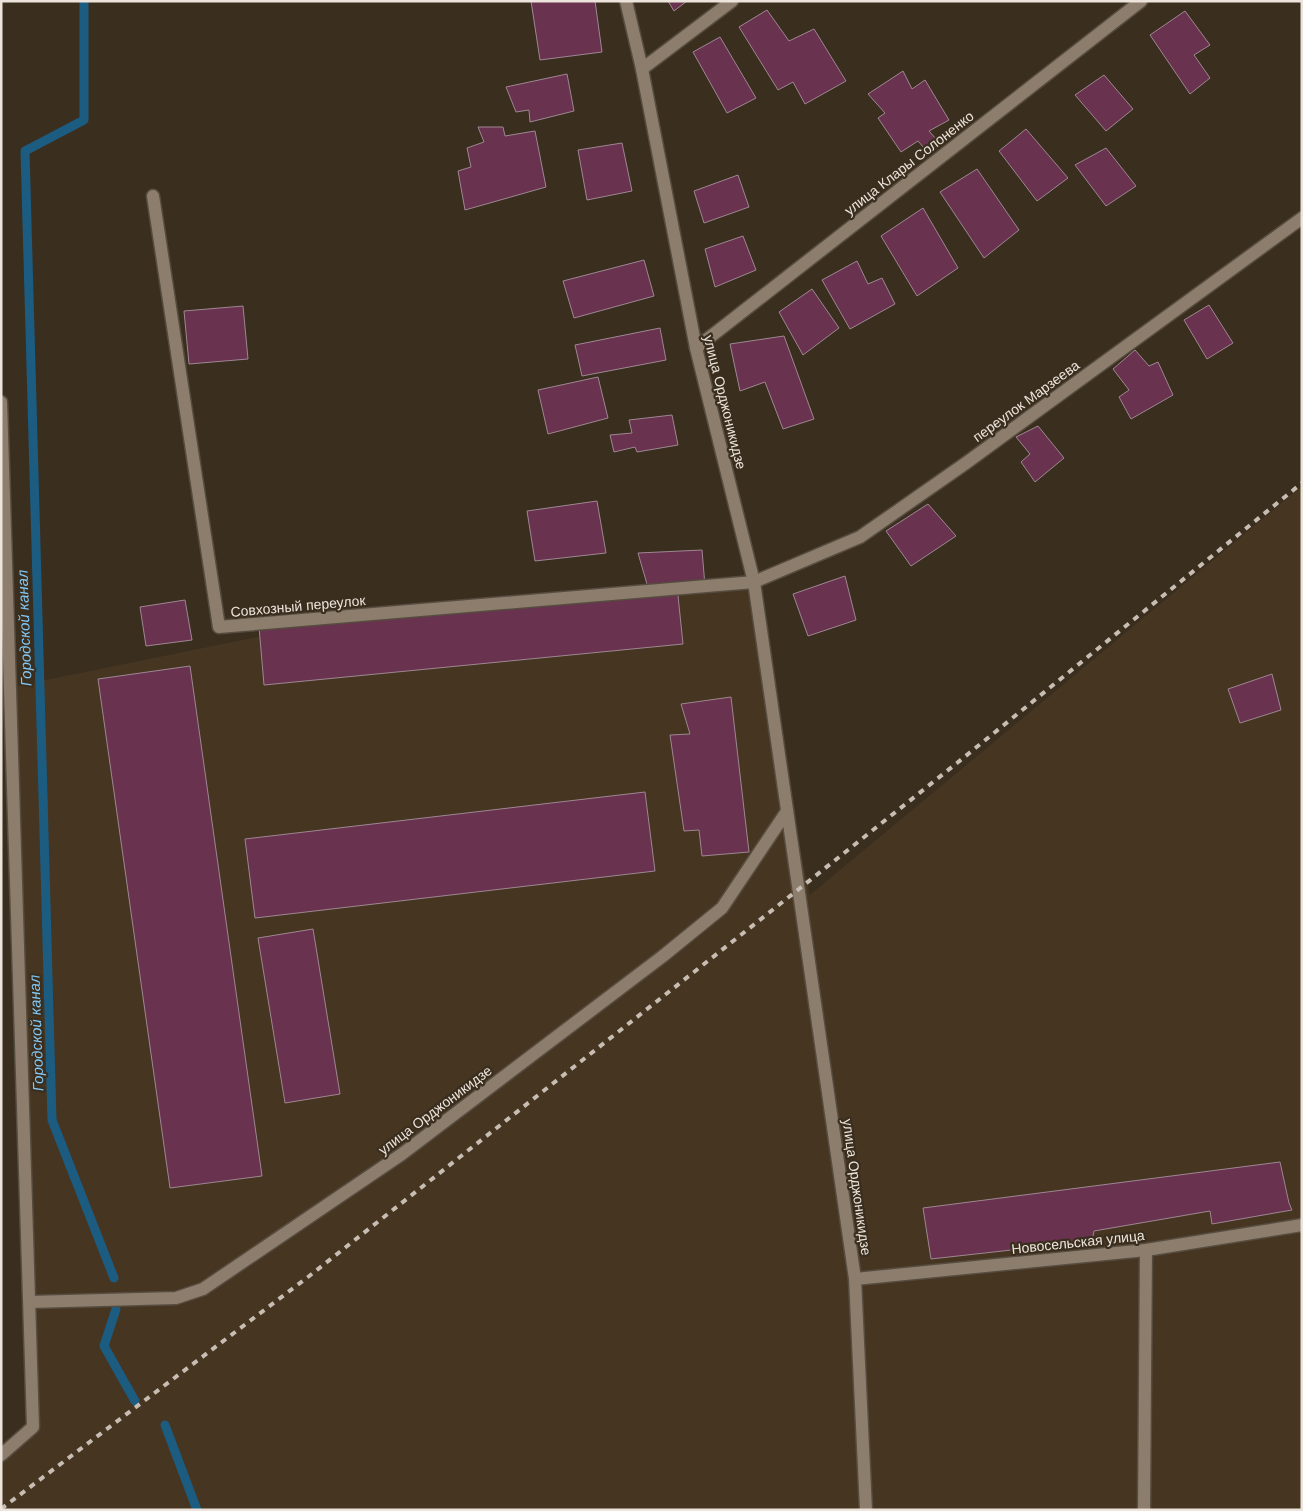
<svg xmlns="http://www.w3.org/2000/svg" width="1303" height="1511" font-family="Arial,sans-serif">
	<rect width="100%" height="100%" fill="#3a2e1f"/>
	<polygon fill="#463521" points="1302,486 1302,1510 1,1510 1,1448 33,1427 16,686 366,615 754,582 761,667 810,895"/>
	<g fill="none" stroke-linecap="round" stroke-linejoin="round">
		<g stroke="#1c5c81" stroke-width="9">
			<polyline points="84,1 84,120 25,151 52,1120 114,1278"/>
			<polyline points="116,1309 104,1346 135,1401"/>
			<polyline points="165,1425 197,1510"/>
		</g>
	</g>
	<g fill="#69324f" stroke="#9e8792">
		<polygon points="531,1 595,1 602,52 540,60"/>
		<polygon points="668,1 687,1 674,11"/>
		<polygon points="767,10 789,41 814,29 846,81 805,104 793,82 778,90 739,27"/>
		<polygon points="1185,11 1210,45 1194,55 1210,78 1190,94 1150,35"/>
		<polygon points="720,37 756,98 727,113 693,52"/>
		<polygon points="903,71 912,89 925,80 949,120 929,131 936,139 924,148 918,141 901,152 878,118 885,113 868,94"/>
		<polygon points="567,74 574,111 530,122 529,110 516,112 506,87"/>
		<polygon points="1104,75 1133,109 1106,131 1075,95"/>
		<polygon points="478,127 503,127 505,136 535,131 546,187 465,210 458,171 471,167 467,148 484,142"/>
		<polygon points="1026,129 1068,178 1037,201 999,151"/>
		<polygon points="622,143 632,191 587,200 578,150"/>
		<polygon points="1106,148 1136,186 1106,206 1075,165"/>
		<polygon points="977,169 1019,230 984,258 940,192"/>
		<polygon points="738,175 749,207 704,223 694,191"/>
		<polygon points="923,208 958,268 917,296 881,236"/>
		<polygon points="743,236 756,270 715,287 705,249"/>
		<polygon points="644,260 654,296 574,318 563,281"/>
		<polygon points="857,261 868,284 882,278 895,304 850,329 822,280"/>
		<polygon points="812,289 839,328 803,355 779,312"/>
		<polygon points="1209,305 1233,343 1207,359 1184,320"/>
		<polygon points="243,306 248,359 189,364 184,311"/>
		<polygon points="660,328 666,360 582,376 575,345"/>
		<polygon points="784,336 814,419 783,429 765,382 740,391 730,344"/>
		<polygon points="1135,350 1149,366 1158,362 1173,395 1131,419 1119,397 1129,390 1113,369"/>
		<polygon points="598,377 608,418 548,434 538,390"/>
		<polygon points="672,415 678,445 637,452 635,447 614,452 610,435 632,433 629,420"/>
		<polygon points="1038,426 1064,458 1035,482 1021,462 1030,454 1016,437"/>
		<polygon points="597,501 606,553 535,561 527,511"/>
		<polygon points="928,504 956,536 911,566 886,531"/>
		<polygon points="702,550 705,586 649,591 638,553"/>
		<polygon points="845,576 856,620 808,636 793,594"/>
		<polygon points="677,586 683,644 264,685 259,627"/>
		<polygon points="185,600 192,640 146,646 140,607"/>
		<polygon points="190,666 262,1176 170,1188 98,679"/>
		<polygon points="1272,674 1281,710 1240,723 1228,689"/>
		<polygon points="731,697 749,852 702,856 699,830 684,831 670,735 690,734 681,704"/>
		<polygon points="645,792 655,871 255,918 245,839"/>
		<polygon points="313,929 340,1094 285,1103 258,938"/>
		<polygon points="1280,1162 1289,1203 1292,1210 1212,1224 1210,1211 1094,1231 1092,1241 931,1259 923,1208"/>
	</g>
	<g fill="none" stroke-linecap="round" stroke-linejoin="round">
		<g stroke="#564c3f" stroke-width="15">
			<polyline id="lane" points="153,196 219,627 754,582"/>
		</g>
		<g stroke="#564c3f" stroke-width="15">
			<g id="street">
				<polyline points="626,1 642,69 696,348 754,582 855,1279 866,1510"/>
				<polyline points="642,69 732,1"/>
				<polyline points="696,348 1141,1"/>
				<polyline points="1,402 33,1427 1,1455"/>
				<polyline points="754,582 860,537 966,463 1302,218"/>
				<polyline points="855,1279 1146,1250 1302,1225"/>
				<polyline points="30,1302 176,1298 203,1289 402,1154 663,956 722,908 787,811"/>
				<polyline points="1144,1510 1146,1250"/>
			</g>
		</g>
		<use href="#lane" stroke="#8c7d6d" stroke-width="12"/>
		<use href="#street" stroke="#8c7d6d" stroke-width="12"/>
		<polyline stroke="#c7bdb3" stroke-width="4" stroke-dasharray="6 6" stroke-linecap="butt" points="1,1509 308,1277 799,889 957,763 1302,483"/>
	</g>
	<g text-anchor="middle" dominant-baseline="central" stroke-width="4.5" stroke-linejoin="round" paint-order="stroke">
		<g font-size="14" fill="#ede4db" stroke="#3a2e1f">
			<text transform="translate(909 163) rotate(-38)">улица Клары Солоненко</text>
			<text transform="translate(1026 401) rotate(-36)">переулок Марзеева</text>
			<text transform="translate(725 402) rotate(76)">улица Орджоникидзе</text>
			<text transform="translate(298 606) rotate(-5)">Совхозный переулок</text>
			<text transform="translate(435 1110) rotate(-37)">улица Орджоникидзе</text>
			<text transform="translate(857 1187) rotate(82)">улица Орджоникидзе</text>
			<text transform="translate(1078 1242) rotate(-6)">Новосельская улица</text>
		</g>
		<g font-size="15" font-style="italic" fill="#83c7f4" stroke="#3a2e1f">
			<text transform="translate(24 628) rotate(-92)">Городской канал</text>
			<text transform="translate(36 1033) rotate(-92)">Городской канал</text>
		</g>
	</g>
	<rect width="1303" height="1511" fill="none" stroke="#ede4db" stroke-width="5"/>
</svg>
